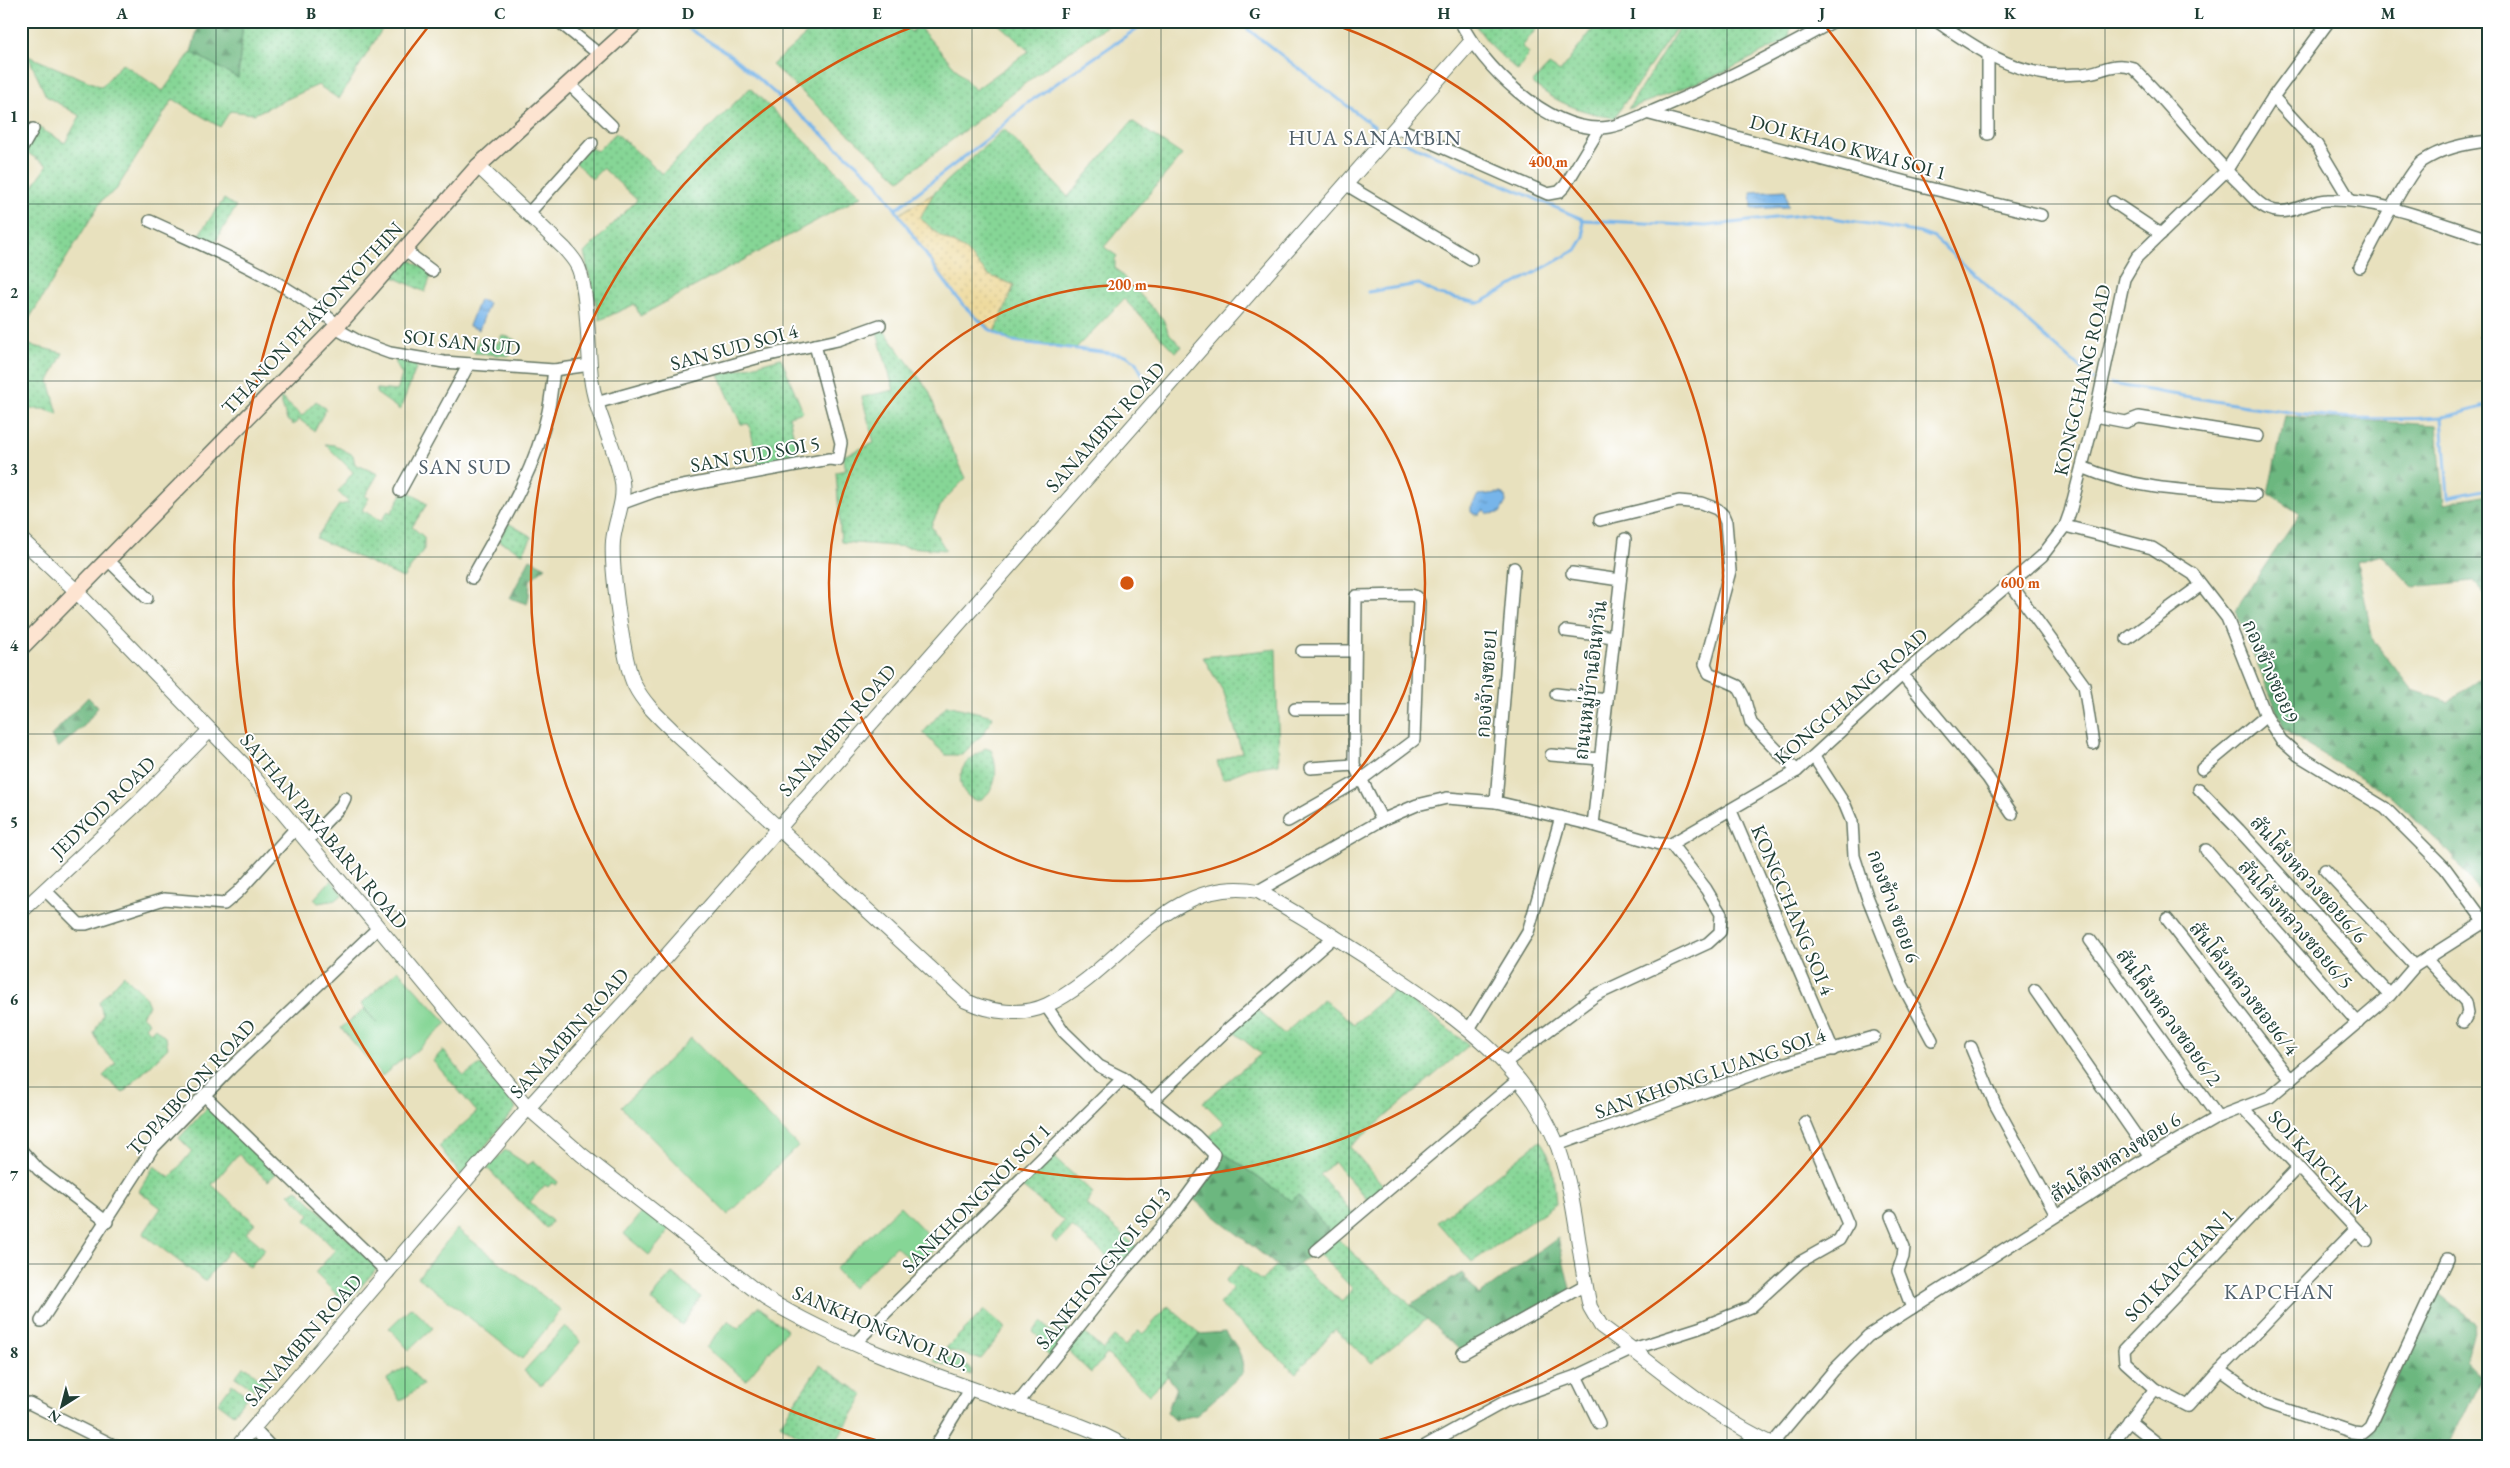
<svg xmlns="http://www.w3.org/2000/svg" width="2510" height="1468" font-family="'EB Garamond','Noto Serif Thai',serif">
	<defs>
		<pattern id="grass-dots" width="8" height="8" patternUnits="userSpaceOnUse" patternTransform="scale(1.25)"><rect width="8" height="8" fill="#86d696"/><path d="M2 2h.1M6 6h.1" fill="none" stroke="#6daf7b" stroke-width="1.8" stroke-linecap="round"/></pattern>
		<pattern id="forest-firs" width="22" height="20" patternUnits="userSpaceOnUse" patternTransform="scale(1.25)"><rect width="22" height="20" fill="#6cb77f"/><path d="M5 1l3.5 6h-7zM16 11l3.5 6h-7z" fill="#589669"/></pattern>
		<pattern id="sand-dots" width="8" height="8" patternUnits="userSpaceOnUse" patternTransform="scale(1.25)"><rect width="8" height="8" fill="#eeda9e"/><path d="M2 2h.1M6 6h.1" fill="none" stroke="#ccbc89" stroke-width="1.8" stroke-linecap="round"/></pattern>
		<pattern id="water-ripples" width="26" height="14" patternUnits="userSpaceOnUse" patternTransform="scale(1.25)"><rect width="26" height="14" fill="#77b5ea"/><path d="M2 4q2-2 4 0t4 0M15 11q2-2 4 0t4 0" fill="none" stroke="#6194be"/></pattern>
	</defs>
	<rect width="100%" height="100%" fill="#fff"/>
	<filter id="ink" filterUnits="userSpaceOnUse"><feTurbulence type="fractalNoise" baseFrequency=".02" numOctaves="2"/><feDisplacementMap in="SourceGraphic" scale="10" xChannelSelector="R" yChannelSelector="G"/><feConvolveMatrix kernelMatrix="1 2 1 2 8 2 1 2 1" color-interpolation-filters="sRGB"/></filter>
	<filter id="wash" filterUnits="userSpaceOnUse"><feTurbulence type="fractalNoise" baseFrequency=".0096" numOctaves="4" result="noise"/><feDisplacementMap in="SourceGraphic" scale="20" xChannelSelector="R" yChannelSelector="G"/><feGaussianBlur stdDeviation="1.12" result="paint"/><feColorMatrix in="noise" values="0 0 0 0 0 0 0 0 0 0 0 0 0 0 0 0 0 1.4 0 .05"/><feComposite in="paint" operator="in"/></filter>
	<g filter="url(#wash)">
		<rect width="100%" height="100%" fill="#e8e1be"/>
		<g fill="url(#grass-dots)" stroke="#528a65">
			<polygon points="243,21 387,21 339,99 318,85 254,114 230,111 220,127 173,99 116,190 102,200 21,332 21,205 47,165 21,149 33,124 65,143 80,116 46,96 28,56 102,87 122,63 163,91 191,52 238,78"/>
			<polygon points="821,21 902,21 911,32 918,26 975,90 1029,51 995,21 1114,21 1045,68 900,180 772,65"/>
			<polygon points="1472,21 1542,21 1522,47 1529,53 1518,71 1492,47"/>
			<path d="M1599 21H1681L1614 118C1580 111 1560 105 1532 83L1549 65 1560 72Z"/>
			<polygon points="1683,21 1791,21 1789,39 1722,73 1628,109"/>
			<polygon points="750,88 862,196 640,316 635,304 600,320 584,253 637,200 603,168 592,179 575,162 588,147 597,151 616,133 662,174"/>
			<polygon points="1132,121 1182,155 1104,247 1117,256 1115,259 1115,268 1163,319 1168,332 1182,347 1175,352 1124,299 1076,348 1011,341 995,332 1014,285 988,275 965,250 940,236 920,218 933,194 1004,129 1068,197"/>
			<polygon points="224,199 236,207 214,244 197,237"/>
			<polygon points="407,258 432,273 425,292 392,276"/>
			<polygon points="880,325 929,391 942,428 966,478 943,501 931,526 946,550 841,542 836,472 846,470 843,456 874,443 862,397 894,390 877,333"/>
			<polygon points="502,335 516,340 510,356 474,353 480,337 498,344"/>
			<polygon points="21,343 63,353 49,381 58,414 43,409 21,409"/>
			<polygon points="396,358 418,363 400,410 376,393 377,389 397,391 402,375 396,364"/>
			<polygon points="781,358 803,412 789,416 799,459 759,465 749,424 741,424 719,375"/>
			<polygon points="279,396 302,416 316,401 326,409 314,431 299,419 294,425 287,420"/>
			<polygon points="325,444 334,445 353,455 355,464 378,474 365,496 369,498 362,510 381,521 388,511 391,513 405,489 427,504 412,527 424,537 424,549 403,578 316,538 339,505 349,503 338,492 353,472"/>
			<polygon points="508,523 532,537 523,553 499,541"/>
			<polygon points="1276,649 1279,764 1250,768 1223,779 1217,762 1242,752 1224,693 1203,657"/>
			<polygon points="947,705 993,716 984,733 962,755 946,755 923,733"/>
			<path d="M985 748 991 750C999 769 998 792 977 801 962 796 956 780 964 766 969 759 979 753 985 748Z"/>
			<polygon points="124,975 145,996 149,1006 141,1015 149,1022 145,1027 151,1032 155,1028 166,1038 168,1048 123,1093 103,1076 116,1063 100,1046 94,1033 103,1015 99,1002"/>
			<polygon points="1395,989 1469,1045 1350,1147 1388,1191 1372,1205 1334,1162 1320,1175 1357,1218 1335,1237 1427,1319 1372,1363 1335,1329 1296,1373 1219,1304 1233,1289 1225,1281 1241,1264 1261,1281 1277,1265 1286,1273 1299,1264 1342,1302 1353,1289 1316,1251 1298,1195 1291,1201 1206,1140 1224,1123 1203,1102 1261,1054 1229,1028 1254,1007 1284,1034 1323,999 1354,1024"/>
			<polygon points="443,1050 464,1076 480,1064 516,1108 461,1176 439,1146 477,1112 433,1061"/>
			<polygon points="207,1108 278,1172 268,1181 238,1154 212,1185 255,1223 246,1233 265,1249 250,1267 229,1250 205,1281 143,1234 161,1208 139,1191 154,1166 170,1178 192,1151 179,1138"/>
			<path d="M1540 1141C1554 1158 1554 1183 1556 1204L1472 1262 1437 1222Z"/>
			<polygon points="505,1150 528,1165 534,1161 558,1182 556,1185 552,1183 548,1187 545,1185 530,1202 552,1221 546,1228 487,1168"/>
			<polygon points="1052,1155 1093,1193 1086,1204 1137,1247 1120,1267 1072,1227 1057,1243 1052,1238 1053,1235 1064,1221 1021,1186"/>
			<polygon points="297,1189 377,1268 346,1304 315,1273 335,1250 306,1220 310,1215 289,1194"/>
			<polygon points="1168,1306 1200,1334 1166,1373 1168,1376 1149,1395 1107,1354 1091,1373 1066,1349 1082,1331 1103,1350 1114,1337 1125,1346 1138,1331 1143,1334"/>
			<polygon points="984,1310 1004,1327 1004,1330 981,1359 948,1350 946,1348"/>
			<polygon points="1041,1322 1056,1335 1067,1328 1070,1333 1051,1358 1044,1351 1042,1340 1033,1332"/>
			<polygon points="941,1356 962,1361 971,1368 971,1375 934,1361 937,1357"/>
			<polygon points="820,1365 864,1395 833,1447 815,1447 780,1424"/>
			<polygon points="243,1367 248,1368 265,1384 258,1392 235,1377"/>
			<polygon points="232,1384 247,1396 233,1414 218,1403"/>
		</g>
		<g fill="url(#forest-firs)" stroke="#467a5a">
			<polygon points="200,21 243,21 238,78 191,52"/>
			<polygon points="2285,416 2437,425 2444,503 2489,495 2489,599 2473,581 2413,587 2381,554 2357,561 2373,640 2412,690 2448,702 2489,672 2489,904 2450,854 2390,795 2308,746 2284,728 2235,610 2300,514 2268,493"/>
			<polygon points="530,559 546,567 530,580 529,596 527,604 510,598"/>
			<polygon points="88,697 98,707 85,725 58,748 51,736"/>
			<polygon points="1219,1150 1291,1201 1298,1195 1335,1237 1286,1273 1187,1194"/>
			<polygon points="1558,1238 1571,1293 1463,1353 1411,1304 1462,1273 1479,1295"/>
			<polygon points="2438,1293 2476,1323 2466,1361 2482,1378 2449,1447 2383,1447 2368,1442 2369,1432"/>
			<path d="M1225 1332C1237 1345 1243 1355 1243 1373L1197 1415 1174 1420 1167 1413 1176 1387 1166 1374 1200 1334Z"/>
		</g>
		<polygon fill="url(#sand-dots)" stroke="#868c69" points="933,194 920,218 940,236 965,250 988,275 1014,285 995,332 963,305 899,214"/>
		<g fill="#86d696" stroke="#528a65">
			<polygon points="331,880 343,894 336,900 318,903 314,899"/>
			<polygon points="398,970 447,1023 407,1059 405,1057 382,1076 341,1028 364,1009 377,1023 361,1004"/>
			<polygon points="691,1038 798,1146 728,1215 621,1107"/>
			<polygon points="900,1206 938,1245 916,1267 896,1246 853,1288 835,1269"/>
			<polygon points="644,1209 669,1228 666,1235 649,1255 624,1234"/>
			<polygon points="457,1229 561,1310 522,1359 418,1277"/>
			<polygon points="672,1273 701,1297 682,1325 652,1301 656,1292"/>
			<polygon points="758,1306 787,1330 746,1380 706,1348 728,1321 738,1329"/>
			<polygon points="411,1307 433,1328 409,1350 389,1328"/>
			<polygon points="565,1326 581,1341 541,1386 524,1371"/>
			<polygon points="407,1366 423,1385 400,1401 387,1379"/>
		</g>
		<g fill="url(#water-ripples)" stroke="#4b798f">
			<polygon points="1786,190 1788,207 1752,209 1751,192"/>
			<polygon points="479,300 489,303 479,330 469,326"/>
			<polygon points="1500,493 1505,495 1506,502 1500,513 1489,514 1484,510 1480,514 1475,515 1471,512 1471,507 1478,495"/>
		</g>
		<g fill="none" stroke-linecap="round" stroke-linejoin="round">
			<g stroke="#77b5ea" stroke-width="3">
				<polyline points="677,21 732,56 877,182 939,274 963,305 987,328 1011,341 1126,355 1135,361 1145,379"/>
				<polyline points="1237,21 1375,127"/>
				<polyline points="896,209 990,137 1026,104 1148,21"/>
				<polyline points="1583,220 1706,226 1810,214 1920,233 1934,238 2093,380"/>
				<polyline points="1368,292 1419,284 1439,295 1480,303 1576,250 1584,237 1582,219 1404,142 1391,140"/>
				<path d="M2111 384C2220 401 2330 426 2441 417 2456 416 2473 409 2489 405"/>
				<polyline points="2442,417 2448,497 2489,489"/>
			</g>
		</g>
	</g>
	<g filter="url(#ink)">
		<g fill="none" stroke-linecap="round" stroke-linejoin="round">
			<g stroke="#657664" stroke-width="14">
				<g id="minor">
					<polyline points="558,21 600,55"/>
					<path d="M1460 21C1482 66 1545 128 1599 128 1617 128 1637 117 1653 111 1716 85 1775 54 1834 21"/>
					<path d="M1936 21C1971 44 2003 68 2046 74 2057 76 2070 74 2081 74 2102 73 2111 61 2133 68 2171 105 2202 148 2241 185 2249 193 2258 205 2269 209 2288 218 2309 200 2328 200 2380 198 2439 224 2489 239"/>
					<polyline points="1988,56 1988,134"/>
					<polyline points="568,83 612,126"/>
					<polyline points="2273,97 2317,145 2350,200"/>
					<polyline points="1646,113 1925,187 2041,215"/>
					<polyline points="1396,127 1548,194 1559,192 1565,186 1600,128"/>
					<polyline points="21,150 33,129"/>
					<polyline points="1345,184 1471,259"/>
					<polyline points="2113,202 2161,234"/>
					<polyline points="528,214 592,143"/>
					<path d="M150 221C215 251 282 278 338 325"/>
					<polyline points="404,250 432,271"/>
					<path d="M2360 267C2370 249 2409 169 2423 161 2443 148 2466 143 2489 141"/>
					<polyline points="335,328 360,342 390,353 444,362 554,370 590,365"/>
					<polyline points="2487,334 2489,318"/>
					<polyline points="596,403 760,357 838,340 880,325"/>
					<polyline points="2095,416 2126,422 2139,417 2258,436"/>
					<path d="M2082 467C2137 491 2196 491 2255 495"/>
					<polyline points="400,491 469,364"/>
					<polyline points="623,503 656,491 829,459 838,460 841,443 815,345"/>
					<polyline points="1600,520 1679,501 1701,503 1717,509 1723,515 1726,522 1730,571 1705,664 1709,673 1738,686 1744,697 1751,723 1797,771"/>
					<polyline points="2065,526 2152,548 2193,574 2227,618 2266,716 2281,740 2298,755 2385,808 2445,868 2489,928"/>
					<polyline points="108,560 147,598"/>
					<polyline points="1572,573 1620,580"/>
					<path d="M472 578C501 526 535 471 548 412 551 398 552 384 554 370"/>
					<polyline points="2010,583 2084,685 2093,744"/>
					<polyline points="1566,631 1614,637"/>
					<polyline points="2127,639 2201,585"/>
					<polyline points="1302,651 1354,651"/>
					<polyline points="1902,675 1988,778 2012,814"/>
					<polyline points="1556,694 1607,700"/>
					<polyline points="1295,709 1353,709"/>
					<polyline points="1551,755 1600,759"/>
					<polyline points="1814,757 1845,805 1852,822 1854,856 1867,896 1902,984 1932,1040"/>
					<polyline points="1310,768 1354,765"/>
					<polyline points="2202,769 2266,716"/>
					<polyline points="2199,789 2239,830 2390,995"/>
					<polyline points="1496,802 1514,568"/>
					<polyline points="1731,811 1833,1050"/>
					<polyline points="1288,821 1362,779 1414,740 1419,602 1417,597 1411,595 1356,596 1354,765 1382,820"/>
					<polyline points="1593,825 1625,539"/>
					<polyline points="307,841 341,806 345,798"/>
					<polyline points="2206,850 2358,1023"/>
					<polyline points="2325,870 2415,966"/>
					<polyline points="45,890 79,924 86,924 164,899 224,904 238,892 296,828"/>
					<polyline points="1258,891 1382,820 1417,805 1447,798 1496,802 1593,825 1659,844 1671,844 1797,771 1902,675 2042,556 2065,526 2070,512 2095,416 2124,279 2137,257 2226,171 2273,97 2329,21"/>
					<polyline points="2167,919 2291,1080"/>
					<polyline points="2090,940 2218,1117"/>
					<polyline points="2426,959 2466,1002 2468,1013 2463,1022"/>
					<polyline points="2035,990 2150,1156"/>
					<polyline points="1469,1029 1528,932 1561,817"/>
					<polyline points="1971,1047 1995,1104 2056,1215"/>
					<polyline points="1506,1062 1596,995 1708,943 1720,932 1721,914 1706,889 1671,844"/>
					<polyline points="204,1095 388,1273"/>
					<polyline points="1151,1102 1229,1028 1335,936"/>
					<polyline points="2243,1108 2367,1241"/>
					<polyline points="1557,1145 1779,1065 1874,1037"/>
					<polyline points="21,1150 39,1170 107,1222"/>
					<polyline points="2297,1168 2124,1350 2125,1362 2155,1389 2188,1406 2220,1370 2355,1230"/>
					<polyline points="1891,1216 1904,1247 1903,1257 1898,1271 1912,1308"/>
					<polyline points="1316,1251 1519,1079"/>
					<polyline points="41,1321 152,1149 230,1069 379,927"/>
					<polyline points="855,1343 1123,1078"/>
					<polyline points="1463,1353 1585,1285"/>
					<polyline points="2220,1370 2266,1403 2353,1432 2363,1433 2370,1427 2448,1259"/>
					<polyline points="1576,1376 1599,1423"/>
					<polyline points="1017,1404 1125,1269 1176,1211 1212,1162 1214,1154 1195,1135 1123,1078 1099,1066 1064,1032 1046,1006"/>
					<polyline points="21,1405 29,1403 117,1447"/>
					<polyline points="2129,1421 2162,1447"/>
					<polyline points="253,1428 271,1447"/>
					<polyline points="1772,1444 1834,1370 1868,1336 2150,1156 2218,1117 2270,1097 2390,995 2415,966 2489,919"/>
					<polyline points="935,1447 971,1388"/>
					<polyline points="1423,1447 1506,1401 1576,1376 1633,1349 1699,1328 1751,1307 1800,1262 1839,1240 1848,1224 1805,1122"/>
					<polyline points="1743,1447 1754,1436"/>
					<polyline points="2109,1447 2155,1389"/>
				</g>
			</g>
			<g stroke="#657664" stroke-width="16">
				<g id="tertiary">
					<path d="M478 166 565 249C569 254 574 259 577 265 588 285 588 351 591 377 595 414 616 446 622 482 625 503 615 520 613 541 611 567 623 664 635 686 644 704 660 718 674 732L966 1001C990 1012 1021 1017 1047 1005 1119 972 1166 874 1258 891 1305 918 1349 945 1393 975 1460 1020 1528 1068 1558 1147 1576 1197 1578 1254 1590 1307L1601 1326C1659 1368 1713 1418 1779 1447"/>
					<path d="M21 539 71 586 242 763 528 1108 582 1155 765 1298C836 1341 917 1370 995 1397 1039 1413 1085 1423 1126 1447"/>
					<polyline points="21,912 139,802 210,730"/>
					<polyline points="237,1447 528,1108 661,962 1470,43"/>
				</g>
			</g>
			<g stroke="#657664" stroke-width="18">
				<polyline id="secondary" points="21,648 338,325 478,166 638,21"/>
			</g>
			<use href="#minor" stroke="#fff" stroke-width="11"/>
			<use href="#tertiary" stroke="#fff" stroke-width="14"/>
			<use href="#secondary" stroke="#fde4d1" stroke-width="15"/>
		</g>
	</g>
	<path fill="none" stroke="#1f3d34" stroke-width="1" stroke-opacity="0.55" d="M216 21V1447M405 21V1447M594 21V1447M783 21V1447M972 21V1447M1161 21V1447M1349 21V1447M1538 21V1447M1727 21V1447M1916 21V1447M2105 21V1447M2294 21V1447M21 204H2489M21 381H2489M21 557H2489M21 734H2489M21 911H2489M21 1087H2489M21 1264H2489"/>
	<g fill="none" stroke="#d45610" stroke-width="2.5">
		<circle cx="1127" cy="583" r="298"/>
		<path d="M1331 23A596 596 0 1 1 923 23"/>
		<path d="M896 1446A893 893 0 0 1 428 27M1826 27A893 893 0 0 1 1358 1446"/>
	</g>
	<g text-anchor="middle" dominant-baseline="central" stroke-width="4" stroke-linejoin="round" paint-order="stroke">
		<g font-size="20" fill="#1f3d34" stroke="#fff">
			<text transform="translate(1848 147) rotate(15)">DOI KHAO KWAI SOI 1</text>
			<text transform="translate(312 318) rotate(-47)">THANON PHAYONYOTHIN</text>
			<text transform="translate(462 342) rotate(6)">SOI SAN SUD</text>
			<text transform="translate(734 347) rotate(-15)">SAN SUD SOI 4</text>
			<text transform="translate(2082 380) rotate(-77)">KONGCHANG ROAD</text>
			<text transform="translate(1105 427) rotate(-48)">SANAMBIN ROAD</text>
			<text transform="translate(755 454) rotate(-10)">SAN SUD SOI 5</text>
			<text transform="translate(2271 671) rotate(66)">กองช้างซอย9</text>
			<text transform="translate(1590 680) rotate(-83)">ถนนหมู่บ้านอินทวัน</text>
			<text transform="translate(1486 683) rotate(-86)">กองจ้างซอย1</text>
			<text transform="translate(1851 696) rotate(-41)">KONGCHANG ROAD</text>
			<text transform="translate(837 730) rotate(-49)">SANAMBIN ROAD</text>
			<text transform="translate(103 807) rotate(-44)">JEDYOD ROAD</text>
			<text transform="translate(324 831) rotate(50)">SATHAN PAYABARN ROAD</text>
			<text transform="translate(2309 879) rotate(48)">สันโค้งหลวงซอย6/6</text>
			<text transform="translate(1894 906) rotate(70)">กองช้าง ซอย 6</text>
			<text transform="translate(1793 910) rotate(67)">KONGCHANG SOI 4</text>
			<text transform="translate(2296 924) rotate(49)">สันโค้งหลวงซอย6/5</text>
			<text transform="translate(2244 988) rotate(52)">สันโค้งหลวงซอย6/4</text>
			<text transform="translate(2169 1017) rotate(54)">สันโค้งหลวงซอย6/2</text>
			<text transform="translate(569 1033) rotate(-48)">SANAMBIN ROAD</text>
			<text transform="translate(1710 1073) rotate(-19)">SAN KHONG LUANG SOI 4</text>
			<text transform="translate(191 1087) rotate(-47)">TOPAIBOON ROAD</text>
			<text transform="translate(2115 1157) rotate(-32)">สันโค้งหลวงซอย 6</text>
			<text transform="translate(2318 1162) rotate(47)">SOI KAPCHAN</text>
			<text transform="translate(976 1198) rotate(-45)">SANKHONGNOI SOI 1</text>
			<text transform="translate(2179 1265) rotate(-46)">SOI KAPCHAN 1</text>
			<text transform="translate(1103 1268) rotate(-51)">SANKHONGNOI SOI 3</text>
			<text transform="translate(881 1328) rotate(23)">SANKHONGNOI RD.</text>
			<text transform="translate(303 1340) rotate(-49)">SANAMBIN ROAD</text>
		</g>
		<g font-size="21" letter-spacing="1" fill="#50606a" stroke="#fff">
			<text x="1375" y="137">HUA SANAMBIN</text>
			<text x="465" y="466">SAN SUD</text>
			<text x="2279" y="1291">KAPCHAN</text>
		</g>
	</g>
	<circle cx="1127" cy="583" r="8" fill="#d45610" stroke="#fff" stroke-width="2.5"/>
	<g font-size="15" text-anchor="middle" font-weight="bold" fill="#d45610" stroke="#fff" stroke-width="4" stroke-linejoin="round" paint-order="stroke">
		<text x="1548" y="167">400 m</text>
		<text x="1127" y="290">200 m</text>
		<text x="2020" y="588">600 m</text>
	</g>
	<rect width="2510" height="1468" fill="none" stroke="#fff" stroke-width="55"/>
	<g transform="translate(62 1406) rotate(216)" stroke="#ffffff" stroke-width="4" paint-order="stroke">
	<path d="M0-4L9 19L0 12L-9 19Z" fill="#1f3d34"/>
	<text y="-8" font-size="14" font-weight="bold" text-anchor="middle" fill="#1f3d34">N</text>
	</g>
	<rect x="28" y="28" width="2454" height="1412" fill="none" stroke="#1f3d34" stroke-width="2"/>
	<g font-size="16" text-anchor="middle" font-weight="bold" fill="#1f3d34">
		<text x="122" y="19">A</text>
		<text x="311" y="19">B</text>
		<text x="500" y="19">C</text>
		<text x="688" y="19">D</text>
		<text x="877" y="19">E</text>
		<text x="1066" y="19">F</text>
		<text x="1255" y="19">G</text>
		<text x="1444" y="19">H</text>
		<text x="1633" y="19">I</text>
		<text x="1822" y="19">J</text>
		<text x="2010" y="19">K</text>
		<text x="2199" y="19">L</text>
		<text x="2388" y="19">M</text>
		<text x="14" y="122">1</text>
		<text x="14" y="298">2</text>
		<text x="14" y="475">3</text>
		<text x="14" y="651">4</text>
		<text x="14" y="828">5</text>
		<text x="14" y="1005">6</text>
		<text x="14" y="1181">7</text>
		<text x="14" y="1358">8</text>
	</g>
</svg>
